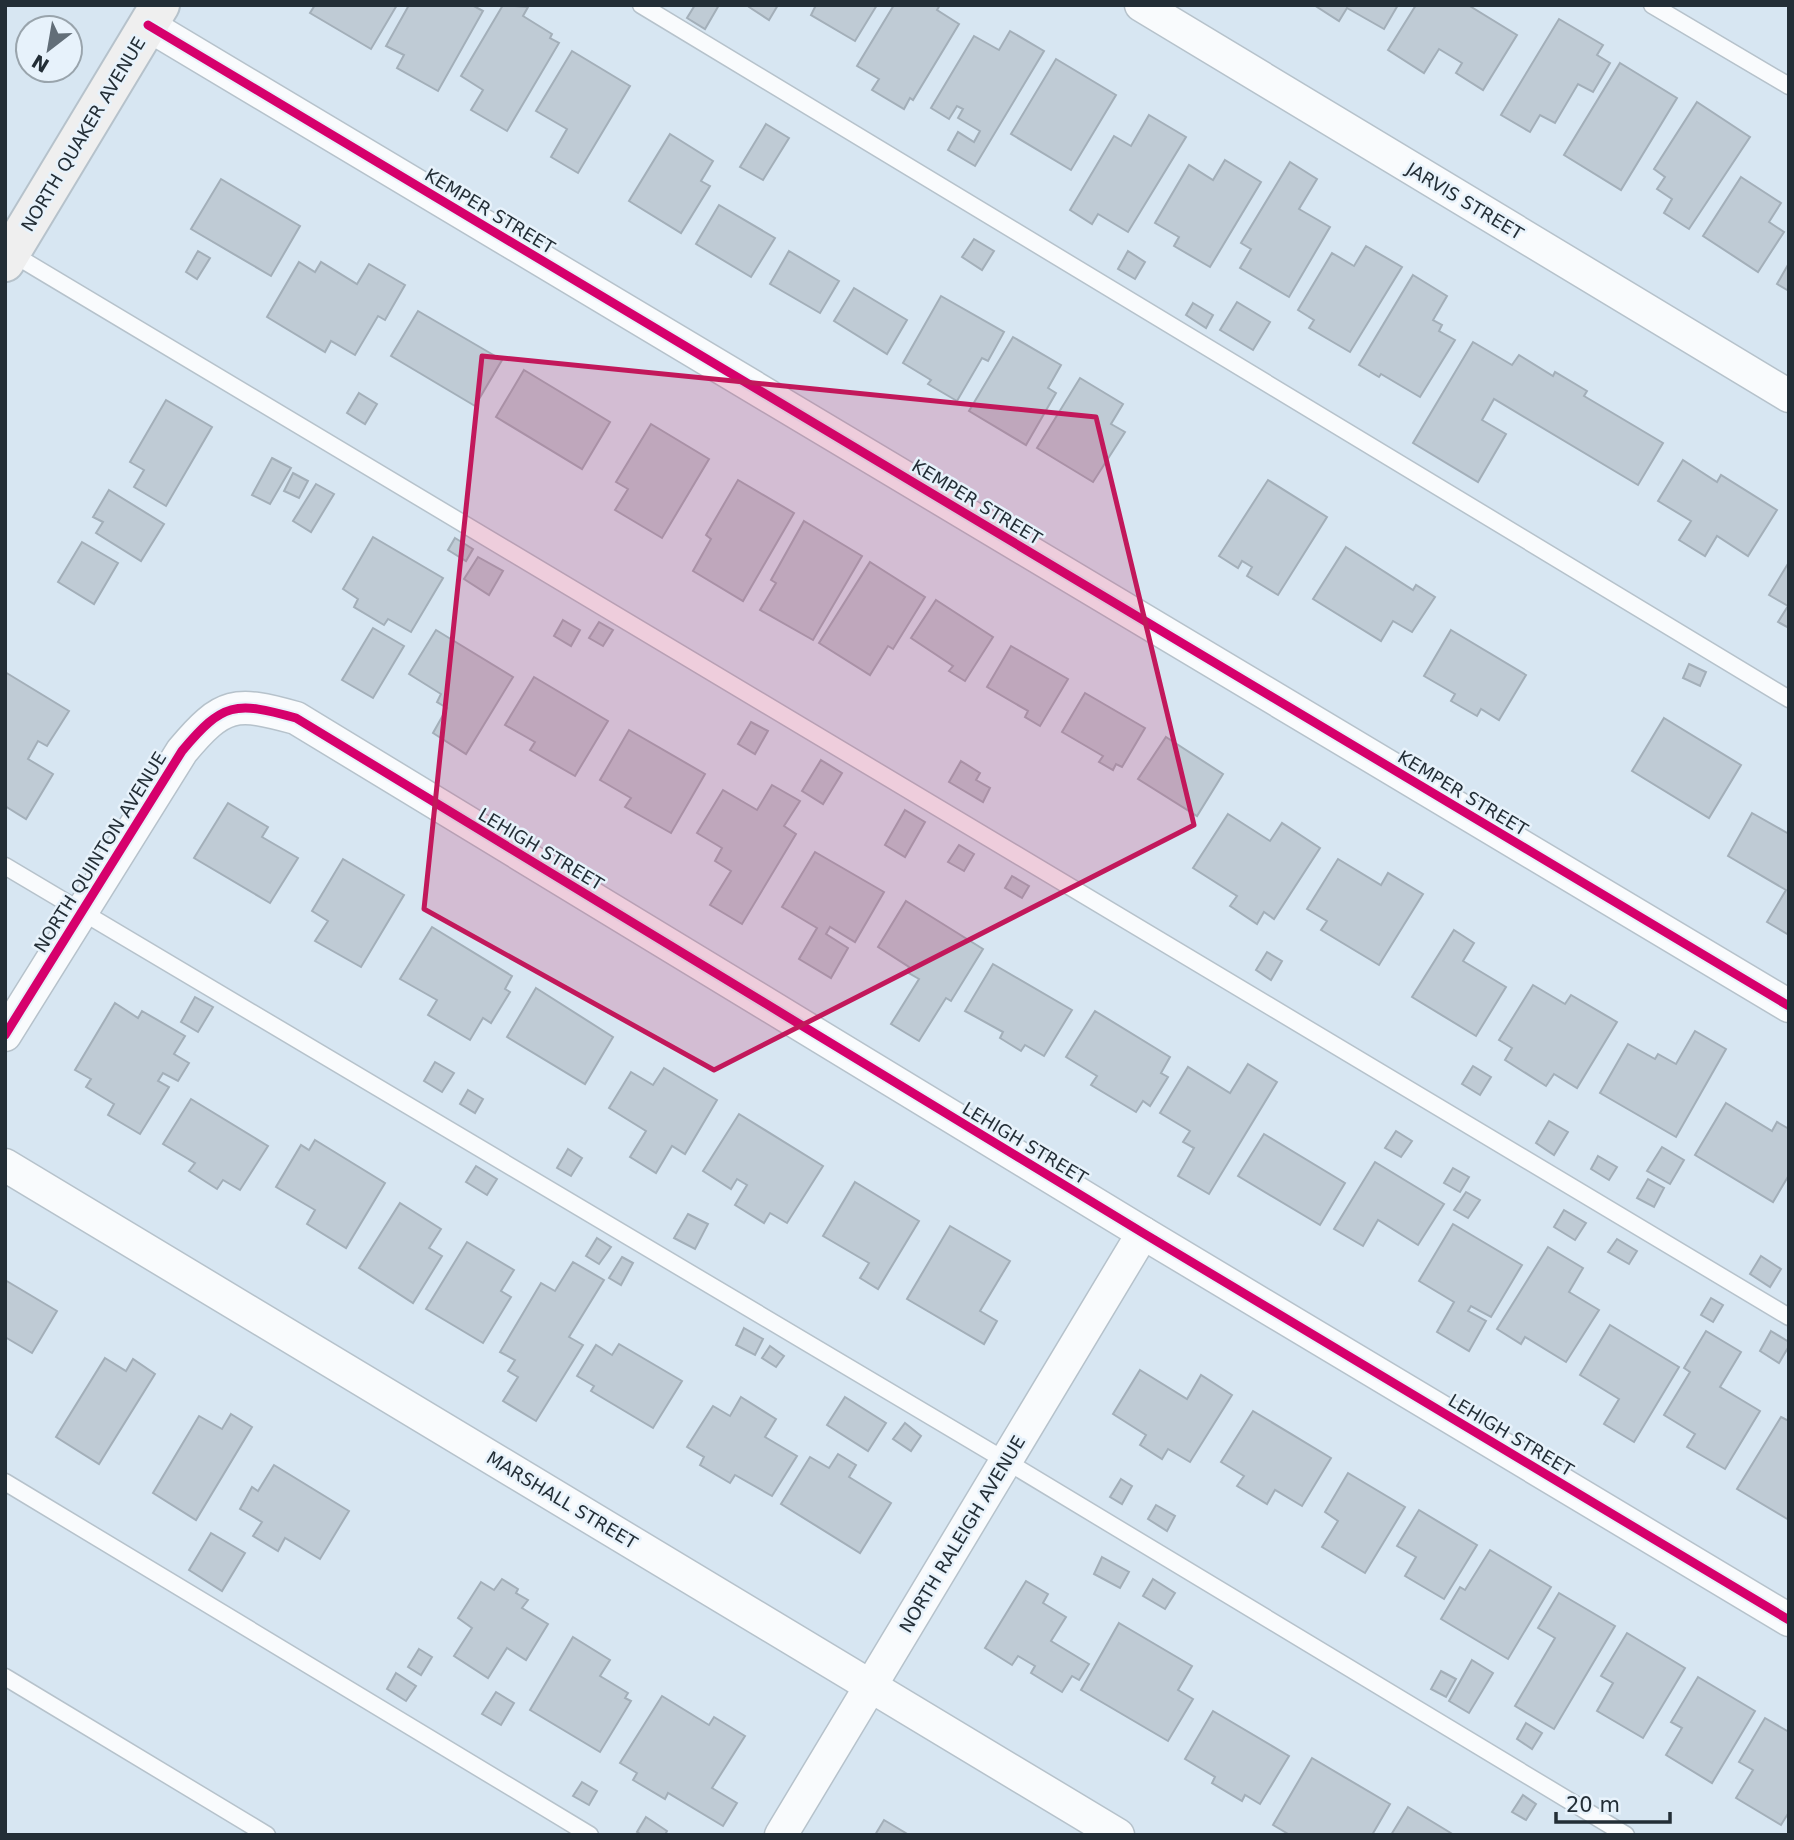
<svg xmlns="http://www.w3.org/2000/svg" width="1794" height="1840" font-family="'DejaVu Sans',sans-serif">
	<rect width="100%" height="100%" fill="#d7e6f2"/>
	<g fill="#bfcbd5" stroke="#a3afb9" stroke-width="2">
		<polygon points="315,5 397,5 371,49 310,13"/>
		<polygon points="409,5 472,5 483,11 438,91 397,68 404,55 386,46"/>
		<polygon points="503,5 528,7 523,16 552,34 550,38 559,43 507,131 471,110 483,90 461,76"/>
		<polygon points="695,5 719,5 705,29 687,18"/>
		<polygon points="750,5 778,5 769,20 749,7"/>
		<polygon points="816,5 877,5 855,41 811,15"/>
		<polygon points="894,5 940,5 937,10 959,24 913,100 910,98 904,109 872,90 879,79 857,66"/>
		<polygon points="1314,5 1398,5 1384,29 1347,8 1339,21"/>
		<polygon points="1416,5 1468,5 1517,35 1483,90 1456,73 1462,63 1439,49 1424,73 1388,50"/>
		<polygon points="1559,19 1603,45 1597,55 1610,63 1593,92 1578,84 1555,123 1540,115 1530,132 1501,115"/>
		<polygon points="1010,31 1044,51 975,166 948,150 958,132 974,142 980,131 958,118 963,109 957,106 949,119 931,108 974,36 999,50"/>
		<polygon points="572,51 630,86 578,173 551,157 567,129 536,111"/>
		<polygon points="1056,59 1116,95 1071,170 1011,134"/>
		<polygon points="1620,63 1677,98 1621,190 1564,155"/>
		<polygon points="1697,102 1750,137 1689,229 1664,213 1672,199 1657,189 1665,177 1654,169"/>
		<polygon points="1149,115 1186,137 1128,232 1098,214 1092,224 1070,210 1114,136 1131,146"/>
		<polygon points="766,124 789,138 763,180 740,167"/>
		<polygon points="670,134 713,161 701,181 710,186 681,233 629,201"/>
		<polygon points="1225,160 1261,182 1210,267 1174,246 1179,237 1155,223 1189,165 1213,180"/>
		<polygon points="1290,162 1317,179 1299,209 1330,227 1289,297 1240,268 1251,249 1241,243"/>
		<polygon points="1741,177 1781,203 1769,222 1784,232 1758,272 1703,236"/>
		<polygon points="221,179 300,226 271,276 191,229"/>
		<polygon points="719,205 775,238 751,277 696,244"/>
		<polygon points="974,239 994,251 982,270 962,257"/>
		<polygon points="1366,246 1402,267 1350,352 1309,328 1314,320 1298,310 1332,253 1354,266"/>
		<polygon points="198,251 210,258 197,279 186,272"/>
		<polygon points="789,251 839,281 820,313 770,284"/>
		<polygon points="1128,251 1145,262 1135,279 1118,269"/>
		<polygon points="299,262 315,272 321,262 357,284 369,264 405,285 385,320 378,316 355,355 331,341 325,352 267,317"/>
		<polygon points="1789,263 1789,291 1777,284"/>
		<polygon points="1413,275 1447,296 1433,320 1442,325 1439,331 1455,340 1420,397 1381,374 1379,377 1359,365"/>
		<polygon points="854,288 907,320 887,354 834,321"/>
		<polygon points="941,296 1004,332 988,361 982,358 957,401 928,384 931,380 903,363"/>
		<polygon points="1237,302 1270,322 1253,350 1220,330"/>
		<polygon points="1193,303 1213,315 1206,328 1186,315"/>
		<polygon points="418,311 502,360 475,406 391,356"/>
		<polygon points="1013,337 1061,365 1048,388 1056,393 1026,445 969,411"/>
		<polygon points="1473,342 1512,365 1519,355 1553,376 1555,372 1587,391 1584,396 1663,443 1638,485 1494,399 1482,420 1506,434 1478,482 1413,443"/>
		<polygon points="524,370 610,422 582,469 496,417"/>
		<polygon points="1080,378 1123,404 1111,424 1125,432 1093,482 1037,448"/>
		<polygon points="359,393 377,404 365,424 347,413"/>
		<polygon points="166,400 212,427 166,506 134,487 144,470 130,462"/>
		<polygon points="651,424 709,459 662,538 615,510 628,489 616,482"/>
		<polygon points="272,458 291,468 270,504 252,495"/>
		<polygon points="1683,460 1717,482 1721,475 1777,510 1748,556 1717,536 1705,556 1679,540 1691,521 1658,501"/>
		<polygon points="293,473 308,481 299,498 284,491"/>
		<polygon points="738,480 794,513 743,601 693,571 711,539 706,535"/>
		<polygon points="1268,480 1327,517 1278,595 1247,576 1252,567 1242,561 1238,568 1219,556"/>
		<polygon points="316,484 334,494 311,532 293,521"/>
		<polygon points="109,490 164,524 141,561 96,533 103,522 93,517"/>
		<polygon points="804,521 862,556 813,640 760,610 776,583 771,580"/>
		<polygon points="373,537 443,578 411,632 388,619 384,625 354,607 358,599 343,589"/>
		<polygon points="455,538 473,549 466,561 448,550"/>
		<polygon points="82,542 118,563 94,604 58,582"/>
		<polygon points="1346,547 1413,590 1416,585 1435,597 1412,632 1393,621 1381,641 1313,599"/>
		<polygon points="478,557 503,571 489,595 464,579"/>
		<polygon points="870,562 925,597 893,649 888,646 870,675 819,643"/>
		<polygon points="1789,562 1789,628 1778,622 1788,606 1769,595"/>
		<polygon points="936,600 993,637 965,681 949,671 953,666 911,638"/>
		<polygon points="563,620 580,630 571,646 554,636"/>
		<polygon points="599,622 613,630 603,646 589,638"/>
		<polygon points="373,628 404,646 373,698 342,680"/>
		<polygon points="436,630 513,677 466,754 433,733 447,708 437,702 441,694 409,674"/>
		<polygon points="1451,630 1526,675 1499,720 1481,709 1477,716 1451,701 1455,694 1424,676"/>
		<polygon points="1011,646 1068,679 1040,726 1025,717 1028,711 987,687"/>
		<polygon points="1689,664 1706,672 1700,686 1683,678"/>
		<polygon points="5,672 69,711 47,746 38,741 28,759 53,774 26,819 5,806"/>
		<polygon points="534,677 608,721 575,776 530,750 535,742 505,725"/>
		<polygon points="1085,693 1145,728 1122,767 1116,764 1113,770 1099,762 1103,756 1062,732"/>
		<polygon points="1664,718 1741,765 1709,818 1632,771"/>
		<polygon points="751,722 768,731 755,754 738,744"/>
		<polygon points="629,730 705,774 671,833 625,807 631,798 600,780"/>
		<polygon points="1166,737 1223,774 1197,816 1138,779"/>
		<polygon points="821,760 842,773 823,804 802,791"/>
		<polygon points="961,761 980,773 976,780 990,788 983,802 949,782"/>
		<polygon points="772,785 800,801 784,826 796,834 742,924 710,905 731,871 715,861 722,848 697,833 723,790 757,810"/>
		<polygon points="228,803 268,827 262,837 298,858 270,903 194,858"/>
		<polygon points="905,810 925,822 905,857 885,845"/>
		<polygon points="1752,813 1789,834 1789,935 1767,922 1786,890 1728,856"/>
		<polygon points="1228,814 1270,841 1282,823 1320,848 1274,919 1264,912 1257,924 1230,906 1237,896 1193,868"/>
		<polygon points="959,845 974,854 964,871 948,862"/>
		<polygon points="815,852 884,892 855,942 830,927 826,934 848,948 831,978 799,959 817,928 782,907"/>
		<polygon points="343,859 404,895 361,967 315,941 328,921 312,911"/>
		<polygon points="1338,859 1381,885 1388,873 1423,894 1379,965 1321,930 1327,921 1307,909"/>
		<polygon points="1012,876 1029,886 1022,898 1005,888"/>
		<polygon points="906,901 983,949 951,1001 946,998 919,1041 891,1024 919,979 907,972 909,967 878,947"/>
		<polygon points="432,927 512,976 505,989 510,992 491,1023 483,1018 470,1040 428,1015 437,1000 400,979"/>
		<polygon points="1454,930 1474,943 1463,961 1506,987 1476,1036 1412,997"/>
		<polygon points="1267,952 1282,961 1271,980 1256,970"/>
		<polygon points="993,964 1072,1010 1044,1056 1025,1045 1021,1051 1000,1038 1003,1032 965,1011"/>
		<polygon points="1533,985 1565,1004 1571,995 1617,1022 1577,1088 1554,1074 1546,1086 1505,1060 1512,1048 1499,1040"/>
		<polygon points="536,988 613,1037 585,1084 507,1037"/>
		<polygon points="195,997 213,1007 198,1032 181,1022"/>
		<polygon points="115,1003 138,1018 142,1011 185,1036 174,1054 189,1063 178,1081 163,1073 158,1081 169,1087 140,1134 108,1115 114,1104 86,1087 91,1079 75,1070"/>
		<polygon points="1095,1011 1170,1057 1161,1073 1168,1077 1150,1106 1143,1101 1136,1112 1091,1085 1097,1076 1066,1057"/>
		<polygon points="1695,1031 1726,1049 1676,1137 1600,1093 1628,1044 1655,1059 1658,1054 1676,1064"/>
		<polygon points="435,1062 454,1073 442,1092 424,1081"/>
		<polygon points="1248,1064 1277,1082 1209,1194 1178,1176 1194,1148 1183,1142 1190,1131 1160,1113 1188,1067 1230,1093"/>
		<polygon points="1473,1066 1491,1077 1480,1095 1462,1084"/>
		<polygon points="664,1068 717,1100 685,1154 672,1146 656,1173 630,1157 646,1131 609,1108 631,1072 653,1085"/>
		<polygon points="468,1090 483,1099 475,1113 460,1104"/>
		<polygon points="191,1099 268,1146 240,1190 223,1180 217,1189 189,1171 195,1163 163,1144"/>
		<polygon points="1726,1103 1772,1131 1777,1122 1789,1129 1789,1175 1773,1202 1695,1155"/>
		<polygon points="739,1114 823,1166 787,1223 770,1213 764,1223 735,1205 747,1185 737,1179 731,1189 703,1171"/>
		<polygon points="1549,1121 1568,1132 1554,1155 1536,1143"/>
		<polygon points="1396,1131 1412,1141 1401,1157 1385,1148"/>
		<polygon points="1264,1134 1345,1183 1320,1225 1238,1176"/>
		<polygon points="315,1140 385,1183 346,1248 307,1224 315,1210 276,1187 301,1145 309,1150"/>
		<polygon points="1662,1147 1684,1160 1670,1184 1647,1171"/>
		<polygon points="568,1149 582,1158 571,1176 557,1168"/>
		<polygon points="1598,1156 1617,1167 1609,1180 1591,1169"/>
		<polygon points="1375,1162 1444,1204 1418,1245 1378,1220 1363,1246 1334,1229"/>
		<polygon points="476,1166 497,1179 487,1195 466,1182"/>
		<polygon points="1453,1168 1469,1177 1460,1192 1444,1183"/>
		<polygon points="1648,1179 1664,1188 1654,1207 1637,1198"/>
		<polygon points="855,1182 919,1221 878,1289 860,1278 869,1263 823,1236"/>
		<polygon points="1466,1192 1480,1200 1468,1218 1454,1210"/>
		<polygon points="400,1203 441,1229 429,1248 442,1256 413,1303 359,1268"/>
		<polygon points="1564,1210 1586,1223 1575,1240 1554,1227"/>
		<polygon points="688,1214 708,1224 695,1249 674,1238"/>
		<polygon points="1453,1224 1522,1265 1491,1317 1471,1306 1468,1311 1486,1321 1469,1351 1437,1332 1454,1302 1419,1281"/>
		<polygon points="950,1226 1010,1261 980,1311 997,1321 984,1344 907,1299"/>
		<polygon points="597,1238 611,1247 599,1264 586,1256"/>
		<polygon points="1617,1239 1637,1251 1629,1264 1608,1252"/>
		<polygon points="467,1242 514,1270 501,1291 511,1297 483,1343 426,1309"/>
		<polygon points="1548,1247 1583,1268 1569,1292 1599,1310 1566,1362 1525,1337 1521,1344 1497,1329"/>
		<polygon points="1761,1256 1781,1269 1770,1287 1750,1274"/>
		<polygon points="622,1257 633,1263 621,1285 609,1278"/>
		<polygon points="573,1262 604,1280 569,1337 583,1345 536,1421 503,1401 518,1377 508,1371 515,1360 500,1352 541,1283 555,1291"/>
		<polygon points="5,1280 57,1311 32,1353 5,1337"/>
		<polygon points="1711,1298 1723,1305 1713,1322 1701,1315"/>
		<polygon points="1610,1325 1679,1367 1634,1442 1604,1424 1619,1399 1580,1375"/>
		<polygon points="744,1328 763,1339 755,1355 736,1345"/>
		<polygon points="1706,1331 1741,1352 1720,1387 1760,1411 1725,1469 1687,1447 1695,1434 1664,1415 1690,1372 1684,1368"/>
		<polygon points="1771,1331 1789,1342 1789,1346 1779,1363 1760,1351"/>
		<polygon points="619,1344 682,1381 653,1428 591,1391 594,1386 577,1376 596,1345 612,1355"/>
		<polygon points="770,1346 784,1356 776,1367 762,1358"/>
		<polygon points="105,1358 126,1371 133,1359 155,1374 99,1464 56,1437"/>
		<polygon points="1140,1370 1187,1399 1201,1375 1232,1395 1190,1462 1168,1449 1162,1459 1140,1445 1146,1435 1113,1414"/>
		<polygon points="741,1397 776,1419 765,1437 797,1456 772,1496 735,1475 730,1483 700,1465 704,1457 687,1447 713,1406 730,1416"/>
		<polygon points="845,1397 886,1423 868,1451 827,1425"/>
		<polygon points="1253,1411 1331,1458 1302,1506 1275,1490 1267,1504 1237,1486 1244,1476 1221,1462"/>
		<polygon points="231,1414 252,1427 196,1520 153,1493 199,1416 222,1429"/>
		<polygon points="1781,1417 1789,1421 1789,1520 1737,1489"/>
		<polygon points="905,1423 921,1436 911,1451 893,1439"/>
		<polygon points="838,1454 856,1465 849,1477 891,1503 860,1553 781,1504 810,1457 829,1468"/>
		<polygon points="274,1465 349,1511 320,1559 285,1538 278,1551 253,1536 262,1522 240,1509 252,1487 258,1491"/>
		<polygon points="1348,1473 1405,1507 1365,1573 1322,1547 1338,1521 1325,1512"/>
		<polygon points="1121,1479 1132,1486 1122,1504 1110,1497"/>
		<polygon points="1156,1505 1175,1516 1167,1531 1148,1519"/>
		<polygon points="1419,1510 1477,1545 1444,1599 1405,1576 1416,1557 1397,1546"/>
		<polygon points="211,1533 245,1553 222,1591 189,1570"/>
		<polygon points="1490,1550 1551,1587 1508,1659 1441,1619 1460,1587 1465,1590"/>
		<polygon points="1102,1557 1129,1572 1120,1588 1094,1574"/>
		<polygon points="502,1579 518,1589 516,1593 528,1600 522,1608 548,1624 526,1660 507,1648 488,1678 454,1656 472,1628 458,1618 481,1582 494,1590"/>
		<polygon points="1153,1579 1175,1593 1165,1609 1143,1596"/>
		<polygon points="1026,1581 1048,1594 1043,1603 1066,1617 1051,1641 1089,1664 1079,1680 1072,1676 1062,1692 1031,1673 1035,1666 1018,1656 1012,1665 985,1648"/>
		<polygon points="1559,1593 1615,1626 1554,1729 1515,1706 1555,1638 1538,1628"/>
		<polygon points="1119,1623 1192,1666 1178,1690 1193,1699 1168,1741 1081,1690"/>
		<polygon points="1627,1633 1685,1668 1643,1738 1597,1711 1613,1683 1601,1676"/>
		<polygon points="573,1637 610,1660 600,1676 628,1693 625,1698 631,1701 600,1752 530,1710"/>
		<polygon points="419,1649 432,1657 421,1675 408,1667"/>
		<polygon points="1472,1660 1493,1673 1469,1713 1449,1701"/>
		<polygon points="1441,1671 1456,1679 1446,1697 1431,1689"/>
		<polygon points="396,1673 416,1686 406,1701 387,1689"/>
		<polygon points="1698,1677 1755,1711 1712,1783 1666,1755 1682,1728 1671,1722"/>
		<polygon points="496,1692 514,1703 501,1725 482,1714"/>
		<polygon points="662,1696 709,1725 714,1717 745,1736 712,1788 737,1803 723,1826 668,1793 665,1799 633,1780 637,1773 620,1763"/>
		<polygon points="1213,1711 1289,1756 1260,1804 1245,1795 1242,1801 1212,1783 1215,1777 1185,1759"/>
		<polygon points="1765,1718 1789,1732 1789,1812 1781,1825 1736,1798 1753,1770 1739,1762"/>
		<polygon points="1526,1723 1542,1733 1532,1749 1517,1739"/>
		<polygon points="1312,1758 1390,1804 1372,1835 1290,1835 1273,1825"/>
		<polygon points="582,1782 597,1791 589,1805 573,1796"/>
		<polygon points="1523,1795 1536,1804 1526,1820 1512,1812"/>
		<polygon points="1408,1807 1454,1835 1391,1835"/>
		<polygon points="646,1817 667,1831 665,1835 642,1835 637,1832"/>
		<polygon points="884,1820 909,1835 875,1835"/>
	</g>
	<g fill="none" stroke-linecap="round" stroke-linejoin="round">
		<g stroke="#b6c2cb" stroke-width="19">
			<g id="service">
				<polyline points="641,5 1789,699"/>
				<polyline points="1652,5 1789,86"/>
				<polyline points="11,253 1789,1317"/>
				<polyline points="5,866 1006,1461 1626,1835"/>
				<polyline points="5,1482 590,1835"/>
				<polyline points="5,1677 267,1835"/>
			</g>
		</g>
		<g stroke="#b6c2cb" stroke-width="35">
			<g id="minor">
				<polyline points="1141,5 1789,396"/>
				<polyline points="148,25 1789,1006"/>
				<path d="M5 1035 182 751C223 702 235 701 296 718L1143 1233 1789 1620"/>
				<polyline points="5,1165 1118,1835"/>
				<polyline points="781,1835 1143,1233"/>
			</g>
		</g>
		<g stroke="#b6c2cb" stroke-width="42">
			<polyline id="secondary" points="5,262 160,5"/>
		</g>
		<use href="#service" stroke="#f9fbfd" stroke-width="16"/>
		<use href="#minor" stroke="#f9fbfd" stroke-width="32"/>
		<use href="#secondary" stroke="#efefef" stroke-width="38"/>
		<g stroke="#e7f2fb" stroke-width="13">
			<g id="cycleway">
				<polyline points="148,25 1789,1006"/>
				<path d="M5 1035 182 751C223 702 235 701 296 718L1143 1233 1789 1620"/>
			</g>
		</g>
		<use href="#cycleway" stroke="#d6006c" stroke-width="9"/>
	</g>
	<path fill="#c2185b" fill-opacity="0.2" stroke="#c2185b" stroke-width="5" stroke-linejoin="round" d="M482 356 1096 417 1194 825 714 1070 424 909Z"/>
	<g text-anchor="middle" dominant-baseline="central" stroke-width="5" stroke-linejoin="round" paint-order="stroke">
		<g font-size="18" fill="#232e36" stroke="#e7f2fb">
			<text transform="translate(83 134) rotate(-59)">NORTH QUAKER AVENUE</text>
			<text transform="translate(1465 201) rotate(31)">JARVIS STREET</text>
			<text transform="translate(490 211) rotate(31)">KEMPER STREET</text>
			<text transform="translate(977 502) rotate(31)">KEMPER STREET</text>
			<text transform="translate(1463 793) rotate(31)">KEMPER STREET</text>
			<text transform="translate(541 849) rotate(31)">LEHIGH STREET</text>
			<text transform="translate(100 852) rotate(-58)">NORTH QUINTON AVENUE</text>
			<text transform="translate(1025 1143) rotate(31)">LEHIGH STREET</text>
			<text transform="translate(1511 1435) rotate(31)">LEHIGH STREET</text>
			<text transform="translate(562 1500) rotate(31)">MARSHALL STREET</text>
			<text transform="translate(962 1534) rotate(-59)">NORTH RALEIGH AVENUE</text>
		</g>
	</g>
	<rect width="1794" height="1840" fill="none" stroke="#232e36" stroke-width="14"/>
	<g transform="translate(49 49) rotate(211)"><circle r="33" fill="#e7f2fb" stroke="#99a4ac" stroke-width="2"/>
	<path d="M0-5L12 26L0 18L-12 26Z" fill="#626e78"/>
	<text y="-10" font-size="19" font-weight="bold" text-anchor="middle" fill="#232e36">N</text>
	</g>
	<path d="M1556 1812v10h114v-10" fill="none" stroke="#232e36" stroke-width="3.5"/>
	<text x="1566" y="1812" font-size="21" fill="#232e36" stroke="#e7f2fb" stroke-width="5" paint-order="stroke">20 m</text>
</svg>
